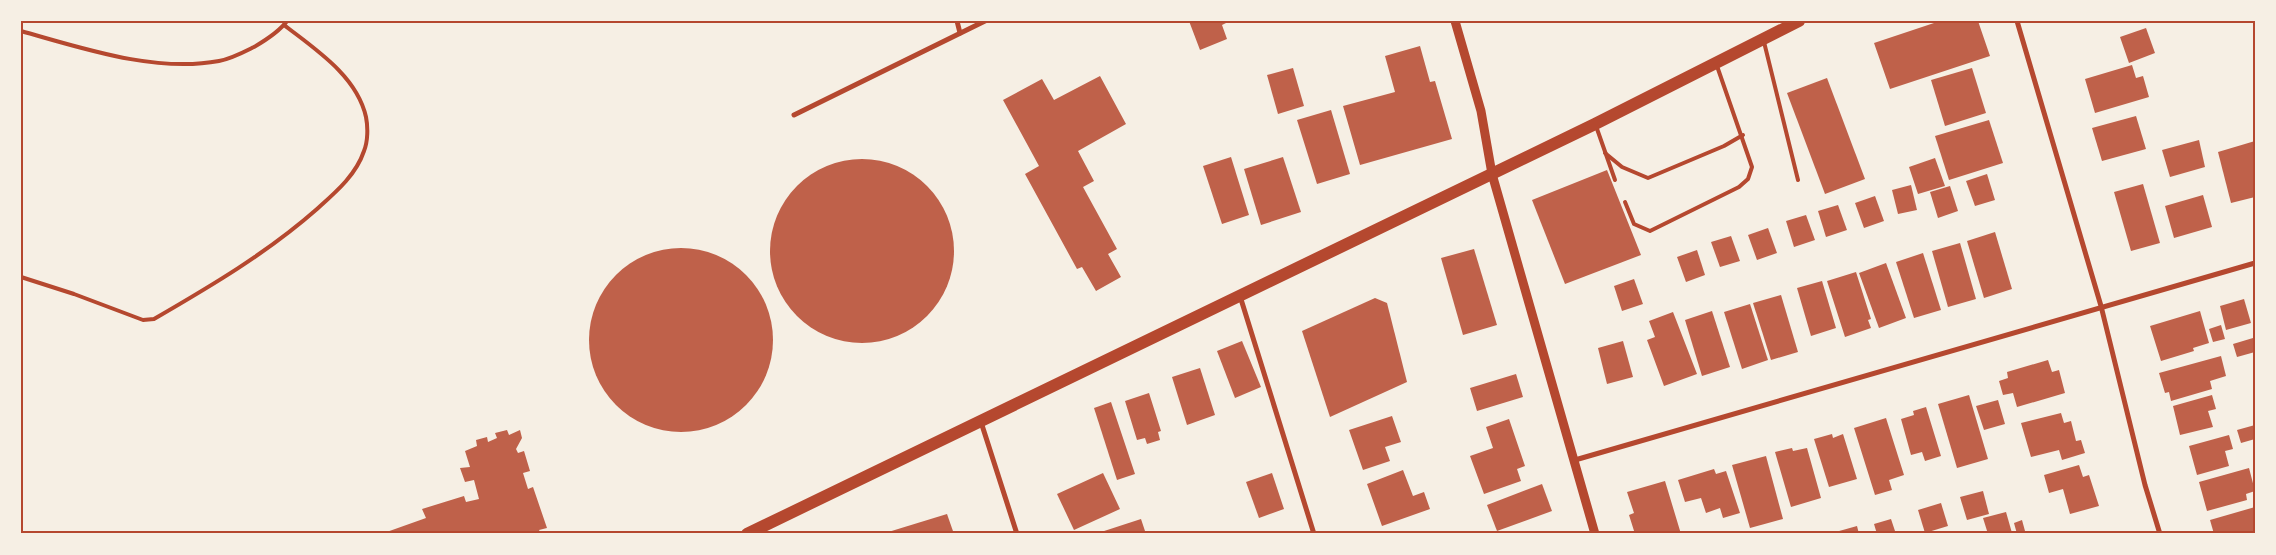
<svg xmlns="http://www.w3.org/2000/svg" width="2276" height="555" font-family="'Fira Sans',sans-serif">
	<rect width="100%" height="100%" fill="#f6efe4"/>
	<g fill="#bf614a">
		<polygon points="1189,21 1230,21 1222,25 1227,39 1200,50"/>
		<polygon points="1933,21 1978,21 1990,56 1890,89 1874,43 1934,23"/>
		<polygon points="2146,28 2155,53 2129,63 2120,37"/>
		<polygon points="1420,46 1430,82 1435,81 1452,139 1360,165 1343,106 1395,92 1385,56"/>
		<polygon points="2132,65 2136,78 2143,76 2149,97 2095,113 2085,79"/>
		<polygon points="1293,68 1304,106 1278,114 1267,75"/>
		<polygon points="1972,68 1986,113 1945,126 1931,80"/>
		<polygon points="1100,76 1126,124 1078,151 1094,181 1083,187 1117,249 1108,254 1121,277 1096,291 1082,267 1077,269 1025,174 1039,166 1003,100 1042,79 1054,100"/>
		<polygon points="1827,78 1865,179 1825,194 1787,93"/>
		<polygon points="1331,110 1350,174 1317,184 1297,120"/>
		<polygon points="2136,116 2146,149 2102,161 2092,128"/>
		<polygon points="1989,120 2003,163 1949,180 1935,136"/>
		<polygon points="2199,140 2205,167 2170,177 2162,150"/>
		<polygon points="2255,141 2255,197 2231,203 2218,152"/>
		<polygon points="1231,157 1249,215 1222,224 1203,166"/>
		<polygon points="1283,157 1301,212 1261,225 1244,169"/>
		<polygon points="1935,158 1945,186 1918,194 1909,167"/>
		<circle cx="862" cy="251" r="92"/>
		<polygon points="1607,170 1641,255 1565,284 1532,200"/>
		<polygon points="1987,174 1995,200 1975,206 1966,181"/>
		<polygon points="2143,184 2160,243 2131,251 2114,192"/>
		<polygon points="1911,185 1917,210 1898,214 1892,190"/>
		<polygon points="1950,186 1958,211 1938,218 1930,192"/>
		<polygon points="2203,195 2212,227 2174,238 2165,206"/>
		<polygon points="1875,196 1884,221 1864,228 1855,203"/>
		<polygon points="1838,205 1847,230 1826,237 1818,211"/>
		<polygon points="1806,215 1815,240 1794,247 1786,221"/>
		<polygon points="1768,228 1777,253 1757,260 1748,235"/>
		<polygon points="1995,232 2012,289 1984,298 1967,241"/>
		<polygon points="1731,236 1740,261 1720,267 1711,242"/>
		<polygon points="1960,243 1976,299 1948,307 1932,251"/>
		<circle cx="681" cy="340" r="92"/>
		<polygon points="1474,249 1497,325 1463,335 1441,258"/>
		<polygon points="1697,250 1705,275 1686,282 1677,257"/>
		<polygon points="1923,253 1941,310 1914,318 1896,262"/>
		<polygon points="1886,263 1906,318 1879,328 1859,273"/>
		<polygon points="1856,272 1871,319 1868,320 1871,328 1845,337 1827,281"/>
		<polygon points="1634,279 1643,304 1622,311 1614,286"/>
		<polygon points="1822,281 1836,328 1811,336 1797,288"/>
		<polygon points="1781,295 1798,352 1771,360 1753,303"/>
		<polygon points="1375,298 1387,303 1407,382 1330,417 1302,331"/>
		<polygon points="2244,299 2251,323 2226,330 2220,306"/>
		<polygon points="1750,304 1768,360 1742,369 1724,312"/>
		<polygon points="1712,311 1730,367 1702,376 1685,320"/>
		<polygon points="2200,311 2209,343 2193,348 2194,351 2161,361 2150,326"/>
		<polygon points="1673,312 1697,374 1664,386 1647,340 1655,337 1649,321"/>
		<polygon points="2221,325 2225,339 2213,342 2209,329"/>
		<polygon points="2253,338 2255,352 2237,357 2233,344"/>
		<polygon points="1242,341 1261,387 1235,398 1217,351"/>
		<polygon points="1623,341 1633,377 1607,384 1598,348"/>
		<polygon points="2221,356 2226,376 2210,381 2212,389 2171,401 2169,392 2165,393 2159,373"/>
		<polygon points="2048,360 2052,372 2059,370 2065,393 2017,407 2013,393 2003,395 1999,381 2008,378 2007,372"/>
		<polygon points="1200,368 1215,415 1187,425 1172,377"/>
		<polygon points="1516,374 1523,397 1477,411 1470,388"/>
		<polygon points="1149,393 1161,431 1158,432 1160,440 1147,444 1145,438 1137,440 1125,401"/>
		<polygon points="1969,395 1988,459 1957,468 1938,404"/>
		<polygon points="2212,395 2216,409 2208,411 2213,427 2180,435 2173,406"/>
		<polygon points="1998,400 2005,424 1984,430 1976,406"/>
		<polygon points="1111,402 1135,474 1117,480 1094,408"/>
		<polygon points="1926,407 1941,456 1925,461 1922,452 1911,455 1901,419 1914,415 1913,411"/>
		<polygon points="2061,413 2064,423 2071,421 2076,441 2081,440 2085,453 2062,460 2059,450 2031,457 2021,423"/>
		<polygon points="1392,416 1401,442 1385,447 1390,461 1363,470 1349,430"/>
		<polygon points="1886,418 1904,475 1889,480 1892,490 1875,495 1854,428"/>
		<polygon points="1509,419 1525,466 1517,469 1521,481 1484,494 1470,456 1493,448 1486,427"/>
		<polygon points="2255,425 2255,439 2241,443 2237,430"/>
		<polygon points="507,430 509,435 520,430 522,438 516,449 518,453 524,451 530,471 523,473 528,489 533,487 547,528 539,530 541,534 381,534 426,518 422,509 464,496 466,502 479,499 474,480 465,482 460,468 470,467 465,451 477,446 476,440 487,437 488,442 497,438 495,433"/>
		<polygon points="1832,434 1833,438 1843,434 1857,479 1829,487 1814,439"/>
		<polygon points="2229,435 2233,449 2225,451 2229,466 2197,475 2189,446"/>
		<polygon points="1792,448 1793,451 1807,448 1821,498 1791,507 1775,452"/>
		<polygon points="1766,456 1783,519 1750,528 1732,465"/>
		<polygon points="2079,465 2083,477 2089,475 2099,506 2070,514 2063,489 2049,493 2044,475"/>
		<polygon points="2249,468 2255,491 2246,494 2247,500 2207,511 2199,482"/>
		<polygon points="1714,469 1716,474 1726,471 1740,513 1723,518 1720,508 1706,513 1701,498 1685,502 1678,480"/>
		<polygon points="1403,470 1413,496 1424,492 1430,509 1382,526 1367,484"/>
		<polygon points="1103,473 1120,509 1074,530 1057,494"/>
		<polygon points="1272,473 1284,509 1259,518 1246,482"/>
		<polygon points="1665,481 1681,534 1635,534 1629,515 1634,513 1627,492"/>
		<polygon points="1542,484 1552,511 1497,531 1487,505"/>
		<polygon points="1983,491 1989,514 1967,520 1960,497"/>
		<polygon points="1941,503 1948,526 1925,533 1918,510"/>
		<polygon points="2255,507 2255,534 2214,534 2210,520"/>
		<polygon points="2006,512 2012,533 1988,534 1983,518"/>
		<polygon points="947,514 954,534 885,534 885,533"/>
		<polygon points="1141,519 1146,534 1098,534 1098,533"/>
		<polygon points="1891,519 1896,534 1877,534 1874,524"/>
		<polygon points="2022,520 2025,531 2017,534 2014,523"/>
		<polygon points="1857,526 1859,534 1832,534 1832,533"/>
	</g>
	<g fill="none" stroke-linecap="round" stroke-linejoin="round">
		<g stroke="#b5482f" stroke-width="4">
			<path d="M21 31C82 48 155 73 219 61 231 59 244 52 254 47 266 40 279 32 287 21"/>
			<polyline points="1764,42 1798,180"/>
			<polyline points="1596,126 1615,180"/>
			<polyline points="1605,153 1622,167 1648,178 1724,146 1743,135"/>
			<polyline points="1625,202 1634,224 1650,231 1739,187 1748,179 1752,167 1717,66"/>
			<path d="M21 277 74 294 143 320 154 319C211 286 267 253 317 209 336 192 356 175 364 151 368 141 368 127 366 117 357 76 315 49 284 25"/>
		</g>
		<g stroke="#b5482f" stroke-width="5">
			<polyline points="957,21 960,33"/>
			<polyline points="2017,21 2101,306 2145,485 2160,534"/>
			<polyline points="794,115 985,21"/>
			<polyline points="1240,296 1314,534"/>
			<polyline points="981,422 1017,534"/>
			<polyline points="1575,460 2255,263"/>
		</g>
		<polyline stroke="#b5482f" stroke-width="9" points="1455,21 1481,111 1492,174 1595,534"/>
		<polyline stroke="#b5482f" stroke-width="12" points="747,534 1595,124 1799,21"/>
	</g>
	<rect width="2276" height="555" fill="none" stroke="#f6efe4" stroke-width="45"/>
	<rect x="22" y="22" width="2232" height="510" fill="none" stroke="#b5482f" stroke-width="2"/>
</svg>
